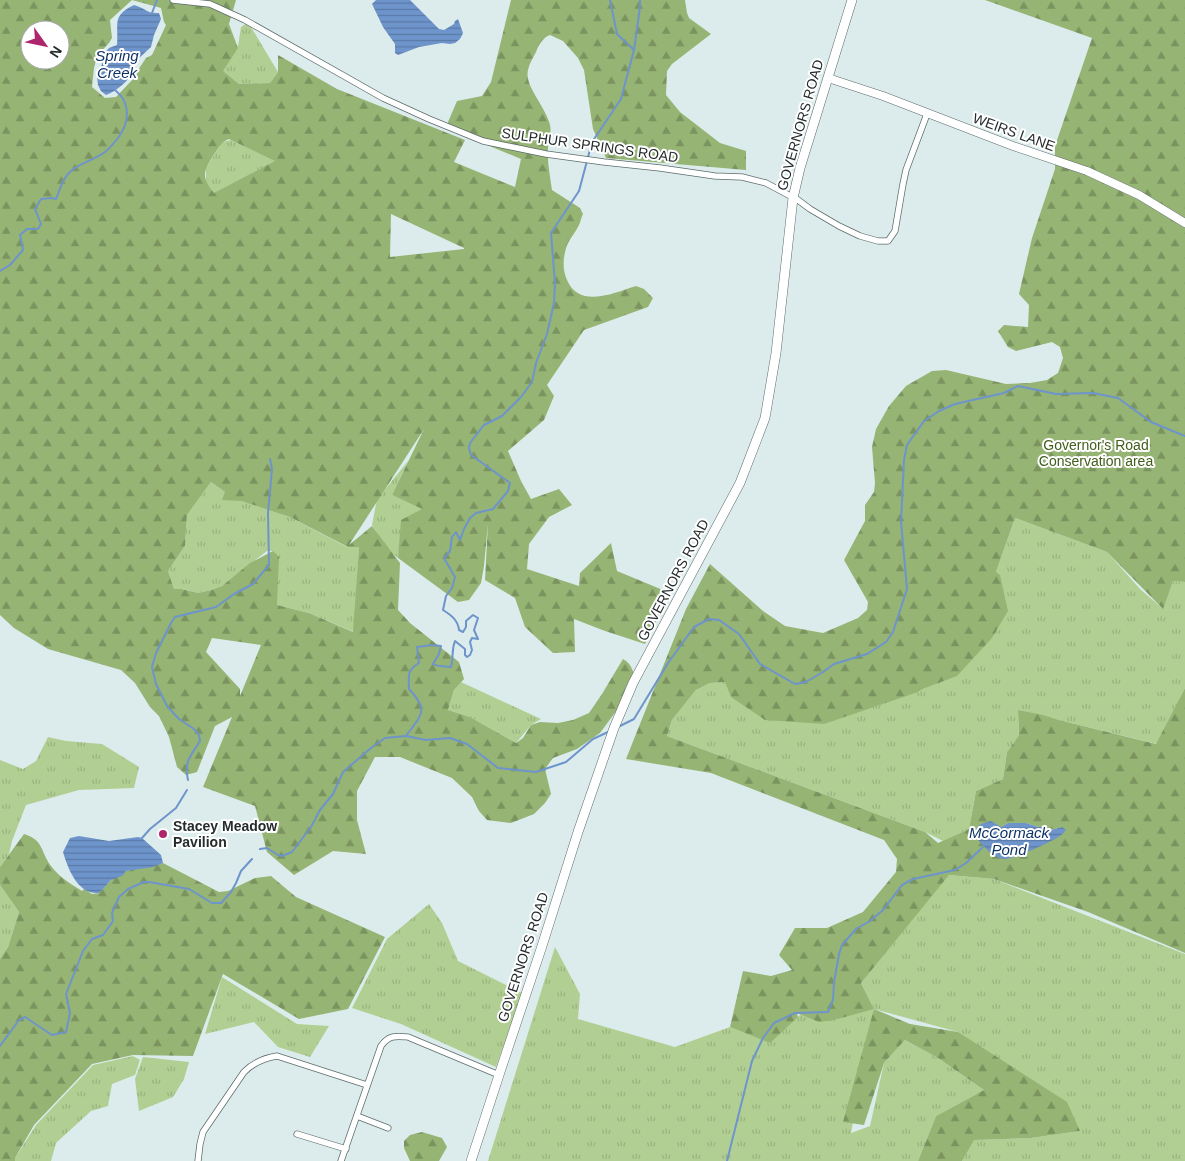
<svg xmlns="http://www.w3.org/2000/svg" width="1185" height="1161" font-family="Arial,sans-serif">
	<defs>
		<pattern id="grass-tufts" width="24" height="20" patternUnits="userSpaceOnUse" patternTransform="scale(1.25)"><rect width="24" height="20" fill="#b2cf93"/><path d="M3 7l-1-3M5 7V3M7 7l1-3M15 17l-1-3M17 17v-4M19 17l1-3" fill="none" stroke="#99b27f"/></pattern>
		<pattern id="forest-firs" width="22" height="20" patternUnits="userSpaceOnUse" patternTransform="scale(1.25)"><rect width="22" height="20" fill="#96b474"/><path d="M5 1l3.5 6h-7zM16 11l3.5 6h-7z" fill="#7a935f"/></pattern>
		<pattern id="water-rules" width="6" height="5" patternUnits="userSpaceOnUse" patternTransform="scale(1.25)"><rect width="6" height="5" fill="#6e94cc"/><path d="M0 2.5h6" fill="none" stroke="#5a79a6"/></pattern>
	</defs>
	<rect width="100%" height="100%" fill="#dcecec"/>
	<g fill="url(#grass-tufts)">
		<polygon points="248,22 278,72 270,83 239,84 221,70 238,46 241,27"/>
		<polygon points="231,140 276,161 213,194 206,182 206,168 222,142"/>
		<polygon points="409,460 392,495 423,509 401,536 398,558 387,549 372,525 377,499"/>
		<polygon points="211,482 225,492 290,517 347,547 359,547 354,632 309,613 277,605 273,551 267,551 222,586 211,590 198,593 183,589 174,589 168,571 185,546 187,515"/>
		<polygon points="1015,518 1107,552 1140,589 1162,608 1173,581 1185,582 1185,688 1157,744 1018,710 1019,735 1007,752 1003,779 976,791 969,829 943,841 925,832 667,736 672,720 696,690 710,683 725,682 918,692 925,688 996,572"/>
		<polygon points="461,682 541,719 531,725 516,743 470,717 448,710 454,690"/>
		<polygon points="48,737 66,741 102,744 139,767 134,788 79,790 26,805 12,841 9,854 0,867 0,760 23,769 36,761"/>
		<polygon points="949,875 994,879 1185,954 1185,1161 962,1161 973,1140 1031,1138 1080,1131 958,1032 874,1009 851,1133 870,1126 884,1063 905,1040 938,1058 984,1090 936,1116 918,1161 488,1161 555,947 580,994 578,1019 675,1047 730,1027 770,1042 802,1013 874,1009 861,983 930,891"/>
		<polygon points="0,885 19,912 8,947 0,959"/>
		<polygon points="429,904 442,923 458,961 522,993 496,1067 401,1024 352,1008 387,939"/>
		<polygon points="222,977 297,1024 329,1026 310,1057 278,1047 254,1022 205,1034"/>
		<polygon points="133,1056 140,1060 135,1075 112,1084 108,1106 91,1111 56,1143 51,1161 15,1161 15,1158 36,1125 93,1065"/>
		<polygon points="143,1057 189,1062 184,1079 173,1097 139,1111 135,1079"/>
	</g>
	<g fill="url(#forest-firs)" fill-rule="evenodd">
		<path d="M0 0H236L229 24 238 48 223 71 239 84 270 83 278 72V55L337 89 465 140 454 162 515 187 521 159 468 137 448 126V122L457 101 482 96 491 82 511 0H685L687 13 689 18 711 34 672 64 667 71 666 95 680 112 720 143 746 151V170L606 158 593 129 584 70 578 58 563 41 550 35C543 37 538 46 536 52 533 58 529 64 528 70 524 86 546 107 550 125 552 134 548 139 548 148 547 161 550 176 552 190L580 208 583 214C581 217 581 221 579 225 576 232 570 238 567 245 563 257 562 269 567 280 579 309 614 293 636 286L644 289 653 298 648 307 584 330 547 385 554 396 544 420 508 451 521 481 531 499 559 489 572 505 549 517 529 544 527 569 579 586 580 573 611 543 617 571 670 593 645 644 605 631 574 619 575 652 553 653 525 627 515 598 485 580 488 523 484 566 481 583 469 600 458 602 398 558 401 520 422 509 392 495 424 429 349 545 372 526 400 563 398 610 410 623 459 662 464 679 454 690 448 710 470 717 516 743 523 738 531 725 540 722 558 723 573 720 589 713 602 694 623 659C633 664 634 675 636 684L600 733 577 749 553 758 545 769 551 794 545 803 534 814 511 823 487 820 479 811 472 797 452 778 400 757H375L357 791V820L366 854 333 851 294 875 267 852 255 806 203 787 232 717 215 726 197 772 186 775 177 767 169 737 159 716 150 707 135 683 121 670 48 649 14 628 0 615ZM132 0 161 8 164 22 166 25 152 55 146 58 138 70 134 78 116 97 105 98 92 87 94 68 97 56 109 43 112 38 110 20ZM30 30H60V60H30ZM229 139 275 161 214 193C200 176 204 170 215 153 219 147 221 142 229 139ZM391 214 464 248V249L390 257ZM211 482 225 492 222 500 242 501 290 517 348 547H359L353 632 309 613 277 605 279 557 273 551 250 563 222 586 211 590 198 593 182 589H174L168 571 185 546 187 515ZM212 638 261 645 240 696V689L206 652Z"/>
		<path d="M985 0H1185V582L1173 581 1163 609 1107 552 1015 518 996 572 1000 575 1008 611 992 638 957 676 925 688 918 692 824 724 765 720 731 697 725 682 710 683 696 690 672 720 667 736 925 832 938 843 969 829 976 791 1003 779 1007 752 1019 735 1018 710 1043 715 1059 720 1156 744 1185 688V953L1088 912 994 879 949 875 861 983 874 1009 910 1024 958 1032 1067 1102 1080 1131 1031 1138 974 1140 962 1161H918L936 1116 984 1090 938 1058 905 1040 884 1063 864 1125 843 1122 874 1009 834 1020 819 1022 797 1013 798 1017 770 1043 730 1027 743 971 771 976 792 970 779 955 795 928H827L863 912 896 872 897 859 884 840 711 773 626 759 686 609 710 564 763 611 785 626 823 633 858 618 867 610 868 602 844 560 865 521V505L874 492 875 483 872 447 876 429 889 406 906 386 932 371 946 370 1006 384 1030 383 1047 380 1058 373 1063 358 1060 347 1052 342 1016 351 1008 347 998 331 1004 325 1028 327 1029 305 1019 294 1032 238 1055 169V146L1092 38ZM1008 823H1026L1038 827H1044L1051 830 1062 827 997 856 1001 827Z"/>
		<path d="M24 834C44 840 40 851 51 866 59 877 71 884 82 891L84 889 92 894 99 893C107 884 115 874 127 871 139 867 150 868 163 863L219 892 228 891 255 878 271 876 296 897 385 937 348 1009 299 1019 223 974 193 1056 133 1055 92 1064 34 1125 15 1158V1161H0V959L8 947 19 912 0 885V867Z"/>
		<polygon points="422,1132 442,1138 447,1147 439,1161 410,1161 404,1148 404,1141 410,1135"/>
	</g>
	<g fill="url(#water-rules)">
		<polygon points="376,0 410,0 439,29 444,30 454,24 455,21 458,19 463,33 460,39 455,43 450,44 442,43 419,47 398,55 395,53 395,44 383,27 372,4"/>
		<path d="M134 5C146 8 146 14 159 13L161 19 154 35 151 47 136 61 133 67 134 71C128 81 117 91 106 95L101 91 98 85 97 76 101 70 103 55 109 48 117 45C119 24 111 16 134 5Z"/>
		<path d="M991 821 1001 827 1008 823H1026L1038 827H1044L1051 830 1062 827 1066 830C1064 832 1063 834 1061 835 1054 841 1012 860 1004 859 992 858 981 843 974 835 976 825 982 823 991 821Z"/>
		<path d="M79 836 109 841 138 837 142 838 161 855 163 863 153 867 126 871 122 876 111 880 99 893C78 895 68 869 63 852L70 838Z"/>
	</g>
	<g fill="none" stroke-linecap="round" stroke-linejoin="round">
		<g stroke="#6e94cc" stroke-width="2">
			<polyline points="610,0 617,34 634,50"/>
			<polyline points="152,13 157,0"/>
			<path d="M0 271 10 265 23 250 20 235 27 229H38L41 224 35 209 41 199 51 198 56 199C60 190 61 182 68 174 77 163 93 161 105 152 110 148 114 143 118 138 124 129 127 123 127 113 126 102 123 97 115 90"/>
			<polyline points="620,726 634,719 668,663 694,627 709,619 719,620 739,634 760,664 795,684 806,682 823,672 834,664 867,654 886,642 893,632 907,589 901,522 904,460 907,445 924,421 939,411 955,404 1004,393 1018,386 1056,394 1093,393 1118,398 1151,422 1185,436"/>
			<path d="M406 736C421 715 430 711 409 689 409 676 406 671 419 663L417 647 432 645 441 646 439 654 433 664C438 667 446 666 451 667 454 656 451 651 455 641L465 649V655L467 657 470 655 472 650 470 642 472 638 478 639 474 630 478 618 473 615 466 621V627L463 632 459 630C458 620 451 615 443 610L446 596 452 588 455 577 444 558 450 551 452 537 456 532 460 540 464 529 470 518 476 513 493 509 508 491 510 483 471 455 469 448 470 443 484 425 502 416 521 397 532 382 536 363 547 334 554 303 555 283 551 233 579 191 592 142 621 99 634 50 640 7V0"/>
			<path d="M188 780C184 761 190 757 200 741L199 735 194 729 179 719 167 706 156 684 152 667 156 653 171 623 175 617 216 607 234 594 253 584 269 565 268 513 272 469 270 459"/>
			<polyline points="142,838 150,829 176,808 187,790"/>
			<polyline points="260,849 267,848 278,855 282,856 292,852 311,827 320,810 333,794 343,772 371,748 385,738 406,736 426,740 450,738 467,744 498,768 536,772 566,762 593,739 608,732"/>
			<polyline points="0,1046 19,1020 25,1017 52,1035 66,1032 70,1013 66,994 83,951 92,939 103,935 113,921 112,913 119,897 128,889 144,882 149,882 189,889 212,903 221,903 231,892 236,883 241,871 252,859"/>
			<polyline points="727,1161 752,1061 763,1038 774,1023 795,1013 828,1012 833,1000 834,982 839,954 842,945 856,929 870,921 883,910 902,885 913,879 955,870 966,863 983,847"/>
		</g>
		<g stroke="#5d6b6b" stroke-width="7">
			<g id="minor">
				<polyline points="173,0 210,4 245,20 383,98 429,119 483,141 546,154 604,162 660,168 715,176 742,177 766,183 798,200 810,209 839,226 860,236 878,241 888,241 895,231 903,184 906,170 927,114"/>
				<polyline points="357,1116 388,1128"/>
				<polyline points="297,1134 346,1149"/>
				<path d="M198 1161 200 1144 203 1132 244 1072C254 1062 264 1058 277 1056L367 1085"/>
				<path d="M341 1161 381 1046C389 1035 395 1036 408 1037L499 1075"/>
			</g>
		</g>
		<g stroke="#5d6b6b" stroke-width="9">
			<polyline id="tertiary" points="828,78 883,96 1013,146 1087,171 1139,195 1185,223"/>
		</g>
		<g stroke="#5d6b6b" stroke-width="10">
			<polyline id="secondary" points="471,1161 499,1075 542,946 578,832 614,728 633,683 740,483 765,418 776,353 793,198 800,168 852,0"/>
		</g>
		<use href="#minor" stroke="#fff" stroke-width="5.5"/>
		<use href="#tertiary" stroke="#fff" stroke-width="8"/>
		<use href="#secondary" stroke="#fff" stroke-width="9"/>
	</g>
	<circle fill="#ae276d" stroke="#fff" stroke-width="2" cx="163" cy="834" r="5"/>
	<g text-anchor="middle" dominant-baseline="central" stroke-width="4" stroke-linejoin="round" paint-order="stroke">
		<g font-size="14" fill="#262c2c" stroke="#fff">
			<text transform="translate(800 125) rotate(-74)">GOVERNORS ROAD</text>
			<text transform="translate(1014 132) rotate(20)">WEIRS LANE</text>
			<text transform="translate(590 145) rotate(8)">SULPHUR SPRINGS ROAD</text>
			<text transform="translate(673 580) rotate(-62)">GOVERNORS ROAD</text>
			<text transform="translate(523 957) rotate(-72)">GOVERNORS ROAD</text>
		</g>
		<g font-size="14" fill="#425e1c" stroke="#fff">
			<text x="1096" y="445">Governor's Road<tspan x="1096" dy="16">Conservation area</tspan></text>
		</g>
		<g font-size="14" font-weight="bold" fill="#262c2c" stroke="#fff" text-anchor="start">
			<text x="173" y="826">Stacey Meadow<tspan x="173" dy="16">Pavilion</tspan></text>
		</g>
		<g font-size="15" font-style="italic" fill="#0d3265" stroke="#fff">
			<text x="117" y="55">Spring<tspan x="117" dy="17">Creek</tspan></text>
			<text x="1009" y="832">McCormack<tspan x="1009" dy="17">Pond</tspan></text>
		</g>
	</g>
	<g transform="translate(45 45) rotate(123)"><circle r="24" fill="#ffffff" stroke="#a8abab"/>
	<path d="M0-4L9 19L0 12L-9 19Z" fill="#ae276d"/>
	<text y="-8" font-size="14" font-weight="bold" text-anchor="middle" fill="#262c2c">N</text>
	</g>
</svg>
